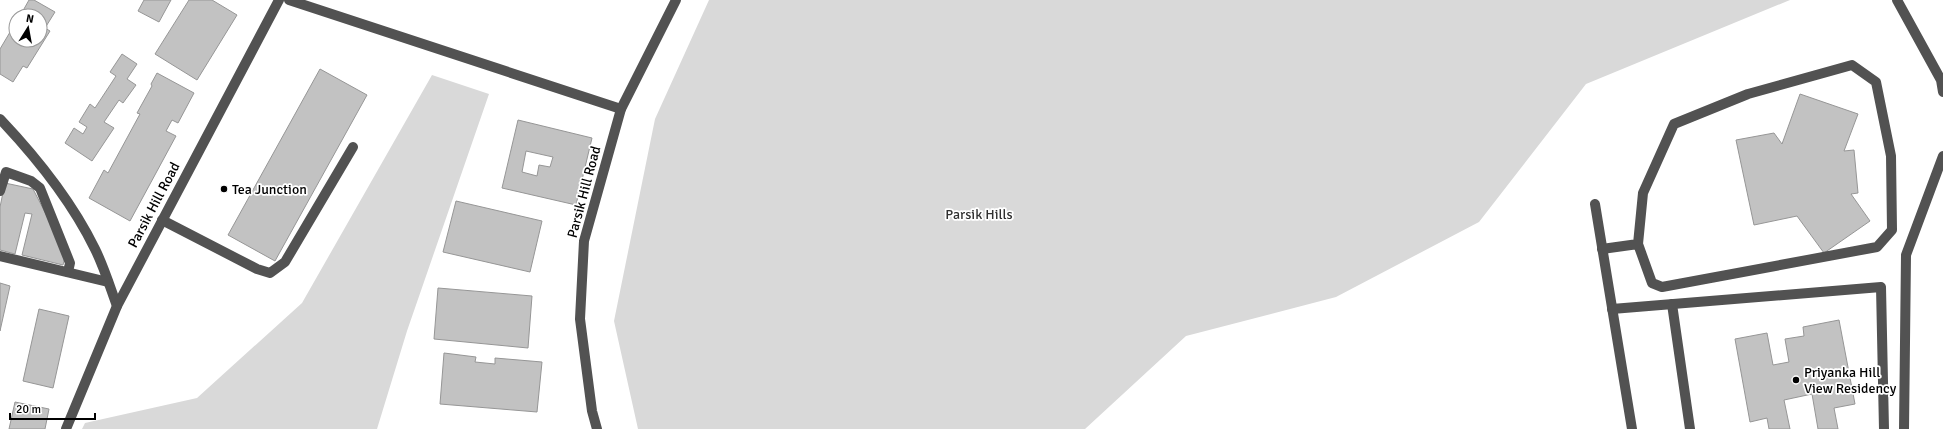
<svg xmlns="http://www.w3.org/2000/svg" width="1943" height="429" font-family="Signika,sans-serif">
	<rect width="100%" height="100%" fill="#fff"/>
	<g fill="#d9d9d9">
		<polygon points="709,0 1790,0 1586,84 1479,222 1336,297 1186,336 1085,429 638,429 614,321 655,119"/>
		<polygon points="432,75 489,94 407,331 377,429 82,429 85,423 197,398 302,303"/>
	</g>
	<g fill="#c2c2c2" stroke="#969696" fill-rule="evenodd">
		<polygon points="29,0 34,0 55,12 45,28 50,31 27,68 23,66 13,82 0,74 0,49 16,22 16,40 40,40 40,16 20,16"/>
		<polygon points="144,0 171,0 159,22 138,11"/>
		<polygon points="189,0 212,0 237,15 197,80 155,54"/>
		<polygon points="122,54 137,64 127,79 136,85 123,103 119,100 104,122 114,128 92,161 65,143 74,128 83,134 87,127 79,122 90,104 95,108 116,76 110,72"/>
		<polygon points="320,69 367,95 275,261 228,235"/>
		<polygon points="157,73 194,93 178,123 172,120 166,131 176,136 130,221 89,198 104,170 108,173 140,114 137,113 152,86 151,84"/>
		<polygon points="1800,94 1858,114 1844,151 1854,150 1858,193 1851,194 1870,221 1824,253 1797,216 1754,225 1736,140 1774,133 1782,144"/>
		<path d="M518 120 592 138 576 205 502 188ZM526 151 553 157 550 167 539 165 537 176 522 172Z"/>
		<polygon points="5,183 33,189 66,253 63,265 22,255 32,214 25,213 15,254 0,250 0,207"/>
		<polygon points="456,201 542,221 530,272 443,252"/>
		<polygon points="0,283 10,286 0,331"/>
		<polygon points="438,288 532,296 528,348 434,339"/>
		<polygon points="39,309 69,316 53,388 23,381"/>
		<polygon points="1839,320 1855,404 1834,408 1838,429 1818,429 1812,394 1784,400 1790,429 1769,429 1767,418 1750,422 1735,339 1767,333 1773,365 1789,362 1785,339 1804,336 1803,327"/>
		<polygon points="444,353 476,357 475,362 495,364 495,358 542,362 537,412 440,404"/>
		<polygon points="15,402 49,409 45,429 9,429"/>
	</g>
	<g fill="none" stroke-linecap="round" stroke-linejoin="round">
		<g stroke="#525252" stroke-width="10">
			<polyline points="289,0 621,109"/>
			<polyline points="1897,0 1941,80 1943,92"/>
			<path d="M0 119C37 158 71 200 95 249 104 267 110 287 117 306"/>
			<polyline points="0,191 6,172 31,181 40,188 70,263 68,272"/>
			<polyline points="1595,204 1632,429"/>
			<polyline points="162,220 257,269 270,273 285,262 353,147"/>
			<polyline points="1602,249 1638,244 1643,193 1674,124 1748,94 1852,65 1876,82 1891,156 1892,230 1877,247 1662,287 1652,283 1638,244"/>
			<polyline points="0,256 108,282"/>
			<polyline points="1672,304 1690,429"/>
			<polyline points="1612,309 1881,287 1884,429"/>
			<polyline points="66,429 117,306 279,0"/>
			<polyline points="597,429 592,411 580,319 584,241 621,109 676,0"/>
			<polyline points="1904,429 1906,255 1943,156"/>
		</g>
	</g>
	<g fill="#000" stroke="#fff" stroke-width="1.5">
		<circle cx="224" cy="189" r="4"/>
		<circle cx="1796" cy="380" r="4"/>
	</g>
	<g text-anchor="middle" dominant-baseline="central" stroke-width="3.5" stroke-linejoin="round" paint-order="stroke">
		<g font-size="14" fill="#000" stroke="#fff" text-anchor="start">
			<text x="232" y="189">Tea Junction</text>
			<text x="1804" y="372">Priyanka Hill<tspan x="1804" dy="16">View Residency</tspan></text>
		</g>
		<g font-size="14" fill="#000" stroke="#fff">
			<text transform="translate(584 192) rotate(-75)">Parsik Hill Road</text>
			<text transform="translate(154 205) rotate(-62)">Parsik Hill Road</text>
		</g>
		<g font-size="14" fill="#303030" stroke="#fff">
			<text x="979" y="214">Parsik Hills</text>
		</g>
	</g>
	<g transform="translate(28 28) rotate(11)"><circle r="19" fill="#ffffff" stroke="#999999"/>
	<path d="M0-3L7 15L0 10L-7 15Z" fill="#000000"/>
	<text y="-6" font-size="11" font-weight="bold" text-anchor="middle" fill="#000000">N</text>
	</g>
	<path d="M10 413v6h85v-6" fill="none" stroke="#000000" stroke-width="2"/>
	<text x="16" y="413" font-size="12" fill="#000000" stroke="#ffffff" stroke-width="3" paint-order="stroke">20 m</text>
</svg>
